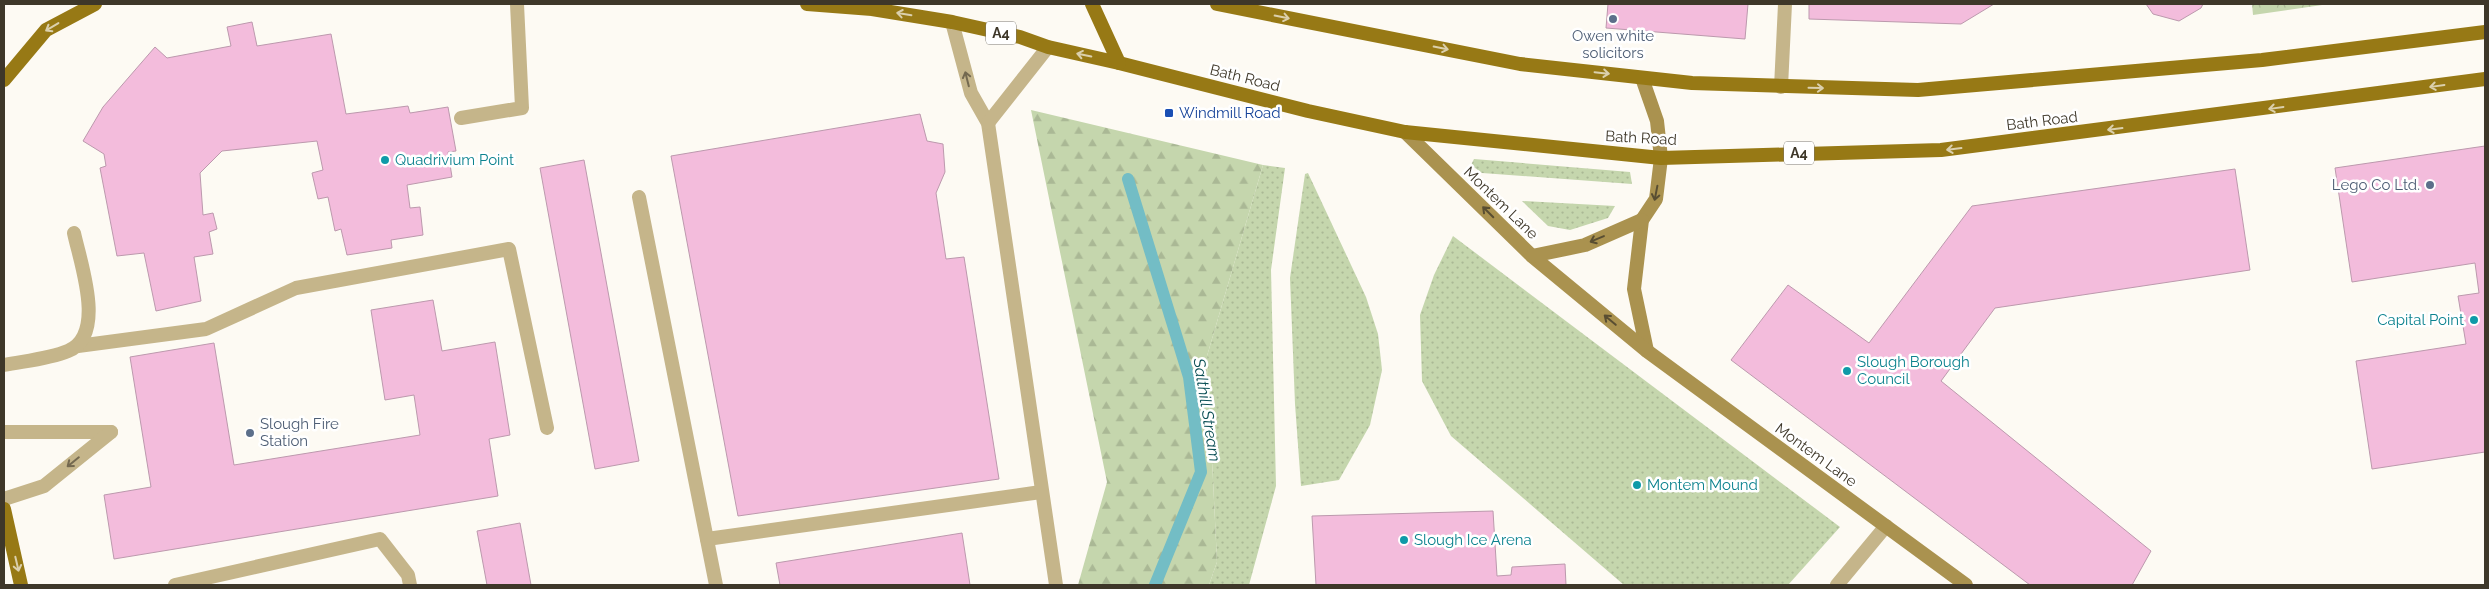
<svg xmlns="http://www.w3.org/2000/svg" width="2489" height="589" font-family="Raleway,sans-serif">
	<defs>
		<pattern id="grass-dots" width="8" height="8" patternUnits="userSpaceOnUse" patternTransform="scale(1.25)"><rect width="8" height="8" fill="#c5d6ad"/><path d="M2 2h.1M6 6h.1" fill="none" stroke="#aab895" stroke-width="1.8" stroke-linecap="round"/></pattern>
		<pattern id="forest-firs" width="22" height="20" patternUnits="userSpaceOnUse" patternTransform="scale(1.25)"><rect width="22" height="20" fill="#c5d6ad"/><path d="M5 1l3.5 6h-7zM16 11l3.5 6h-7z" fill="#aab895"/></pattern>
		<pattern id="park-crowns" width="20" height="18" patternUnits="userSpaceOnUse" patternTransform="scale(1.25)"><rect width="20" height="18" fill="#c5d6ad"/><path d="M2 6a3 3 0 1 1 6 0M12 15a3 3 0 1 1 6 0" fill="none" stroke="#aab895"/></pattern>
	</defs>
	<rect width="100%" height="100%" fill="#fdfaf3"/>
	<g fill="url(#grass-dots)">
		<polygon points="1474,159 1630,172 1632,184 1482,173 1471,165"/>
		<polygon points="1263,165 1285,168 1271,270 1276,486 1249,585 1209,585 1217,562 1207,356"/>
		<polygon points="1308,173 1366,297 1378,334 1382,370 1370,425 1339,480 1301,486 1295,404 1290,278 1305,174"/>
		<polygon points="1522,201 1615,206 1608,218 1570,230 1548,226"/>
		<polygon points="1453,236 1840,527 1788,585 1624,585 1451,436 1422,381 1420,315 1434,275"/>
	</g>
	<polygon fill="url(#forest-firs)" points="1031,110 1263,165 1207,356 1217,562 1209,585 1078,585 1107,482"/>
	<polygon fill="url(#park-crowns)" points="2252,4 2329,4 2253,15"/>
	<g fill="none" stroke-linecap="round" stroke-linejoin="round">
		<polyline stroke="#73bdc5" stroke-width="12" points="1128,179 1189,377 1201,472 1155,585"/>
	</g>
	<g fill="#f3bcdc" stroke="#bc99ad">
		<polygon points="1608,4 1748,4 1745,39 1606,28"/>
		<polygon points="1809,4 1994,4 1961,24 1809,19"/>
		<polygon points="2146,4 2203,4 2201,8 2179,21 2153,14"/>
		<polygon points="252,22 257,46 331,34 346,114 408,106 410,113 448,107 456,151 448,152 452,177 407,185 410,208 420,207 423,235 391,240 392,248 347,255 341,229 335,231 328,197 318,199 312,173 323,170 317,141 222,151 200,173 203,215 213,213 217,229 209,232 213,254 194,257 201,301 156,311 144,253 117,256 100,168 106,166 104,154 83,141 103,107 155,47 167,58 231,46 227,27"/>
		<polygon points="920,114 927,141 943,144 945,172 936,193 946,259 964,257 999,479 738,516 671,156"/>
		<polygon points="2485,146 2485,452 2372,469 2356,361 2466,344 2458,296 2479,293 2475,263 2352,282 2335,168"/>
		<polygon points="584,160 639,461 595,469 540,168"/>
		<polygon points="2235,169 2250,270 1995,308 1941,381 2151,551 2132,585 2030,585 1731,360 1788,285 1869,343 1972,206"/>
		<polygon points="433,300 442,351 495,342 510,435 489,439 498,496 114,559 104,495 151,487 130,357 214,343 234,465 420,435 414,395 385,400 371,310"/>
		<polygon points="1493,511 1497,576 1511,575 1512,567 1565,564 1566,585 1314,585 1316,585 1312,516"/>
		<polygon points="520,523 531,585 487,585 477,531"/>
		<polygon points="962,533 970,585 780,585 776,563"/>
	</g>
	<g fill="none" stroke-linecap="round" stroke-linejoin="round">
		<g stroke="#c5b58a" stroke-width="14">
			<polyline points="1781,87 1785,4"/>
			<polyline points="461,118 522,108 517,4"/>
			<polyline points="78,346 206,329 296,288 509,249 547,428"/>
			<path d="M4 365C24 361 49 359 68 351 107 335 80 262 74 233"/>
			<polyline points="4,432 111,432"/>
			<polyline points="4,499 44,486 111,432"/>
			<polyline points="707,539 1041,492"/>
			<polyline points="1837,585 1886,526"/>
		</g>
		<g stroke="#c5b58a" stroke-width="14">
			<polyline points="952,22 971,93 988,123 1056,585"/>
			<polyline points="988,123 1048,47"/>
			<polyline points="639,197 716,585"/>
			<polyline points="175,585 380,539 408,575 410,585"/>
		</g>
		<g stroke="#aa924f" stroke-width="14">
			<polyline points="1642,78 1657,121 1661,158 1656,199 1642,220 1634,289 1647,351"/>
			<polyline points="1405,132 1532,256 1647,351 1966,585"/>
			<polyline points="1532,256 1585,245 1642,220"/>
		</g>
		<g stroke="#977915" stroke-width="14">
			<polyline points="807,4 872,9 952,22 1020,37 1048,47 1119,63 1308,111 1405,132 1661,158 1941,150 2485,79"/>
			<polyline points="1092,4 1119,63"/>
			<polyline points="1217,4 1520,64 1692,83 1918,90 2262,60 2485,32"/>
			<polyline points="4,80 46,30 95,4"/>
			<polyline points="4,509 21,585"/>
		</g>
	</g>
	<defs><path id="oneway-shaft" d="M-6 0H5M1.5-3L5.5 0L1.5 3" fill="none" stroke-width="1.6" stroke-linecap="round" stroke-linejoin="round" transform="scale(1.25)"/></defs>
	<g stroke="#dbd0ad">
		<use href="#oneway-shaft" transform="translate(904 14) rotate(-171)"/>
		<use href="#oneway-shaft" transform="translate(1282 17) rotate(11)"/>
		<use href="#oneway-shaft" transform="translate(52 27) rotate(149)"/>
		<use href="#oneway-shaft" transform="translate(1441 48) rotate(11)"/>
		<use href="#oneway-shaft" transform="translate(1084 55) rotate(-168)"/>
		<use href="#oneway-shaft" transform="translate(1602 73) rotate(6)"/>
		<use href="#oneway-shaft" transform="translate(2437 86) rotate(172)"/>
		<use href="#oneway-shaft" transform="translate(1816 88) rotate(1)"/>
		<use href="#oneway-shaft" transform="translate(2276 108) rotate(172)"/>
		<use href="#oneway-shaft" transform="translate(2115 129) rotate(173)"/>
		<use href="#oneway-shaft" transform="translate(1954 149) rotate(173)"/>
		<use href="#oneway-shaft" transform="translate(17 564) rotate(77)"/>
	</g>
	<g stroke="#746950">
		<use href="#oneway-shaft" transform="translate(967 79) rotate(-104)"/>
		<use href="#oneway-shaft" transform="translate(73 462) rotate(141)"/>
	</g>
	<g stroke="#594e32">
		<use href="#oneway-shaft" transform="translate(1656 193) rotate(101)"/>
		<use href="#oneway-shaft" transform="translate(1488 212) rotate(-135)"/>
		<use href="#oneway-shaft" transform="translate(1597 239) rotate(157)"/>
		<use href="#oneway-shaft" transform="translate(1610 320) rotate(-140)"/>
	</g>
	<g fill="#5c6f8a" stroke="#fff" stroke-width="2">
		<circle cx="1613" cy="19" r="5"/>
		<circle cx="2430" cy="185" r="5"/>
		<circle cx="250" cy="433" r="5"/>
	</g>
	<rect fill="#1a4fb4" stroke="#fff" stroke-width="2" x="1164" y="108" width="10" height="10" rx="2.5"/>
	<g fill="#0f9aa8" stroke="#fff" stroke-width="2">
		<circle cx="385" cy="160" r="5"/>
		<circle cx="2474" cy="320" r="5"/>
		<circle cx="1847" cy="371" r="5"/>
		<circle cx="1637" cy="485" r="5"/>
		<circle cx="1404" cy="540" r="5"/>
	</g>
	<g text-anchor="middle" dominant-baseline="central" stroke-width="5" stroke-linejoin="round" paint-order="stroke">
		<g fill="#fff" stroke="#787369" stroke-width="1">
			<rect x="986" y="21.5" width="30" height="23" rx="4"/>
			<rect x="1784" y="141.5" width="30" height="23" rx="4"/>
		</g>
		<g font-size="14" font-weight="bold" fill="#3e3729">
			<text x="1001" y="33">A4</text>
			<text x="1799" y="153">A4</text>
		</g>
		<g font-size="15" fill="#4e5e75" stroke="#fff">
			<text x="1613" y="36">Owen white<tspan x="1613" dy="17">solicitors</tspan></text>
			<text x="2420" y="185" text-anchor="end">Lego Co Ltd.</text>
			<text x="260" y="424" text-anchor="start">Slough Fire<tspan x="260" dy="17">Station</tspan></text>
		</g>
		<g font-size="15" fill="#3e3729" stroke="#fff">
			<text transform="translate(1245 78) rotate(14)">Bath Road</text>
			<text transform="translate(2042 121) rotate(-7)">Bath Road</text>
			<text transform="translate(1641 138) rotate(3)">Bath Road</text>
			<text transform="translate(1501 203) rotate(44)">Montem Lane</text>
			<text transform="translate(1816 455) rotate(36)">Montem Lane</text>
		</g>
		<g font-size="15" fill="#164399" stroke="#fff" text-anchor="start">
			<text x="1179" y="113">Windmill Road</text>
		</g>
		<g font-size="15" fill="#0d838f" stroke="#fff" text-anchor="start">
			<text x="395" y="160">Quadrivium Point</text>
			<text x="2464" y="320" text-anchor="end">Capital Point</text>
			<text x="1857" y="362">Slough Borough<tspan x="1857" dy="17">Council</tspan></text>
			<text x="1647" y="485">Montem Mound</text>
			<text x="1414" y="540">Slough Ice Arena</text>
		</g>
		<g font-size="16" font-style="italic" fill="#0b4f55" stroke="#fff">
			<text transform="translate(1207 410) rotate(81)">Salthill Stream</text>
		</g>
	</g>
	<rect width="2489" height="589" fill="none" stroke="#3e3729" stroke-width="10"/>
</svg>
